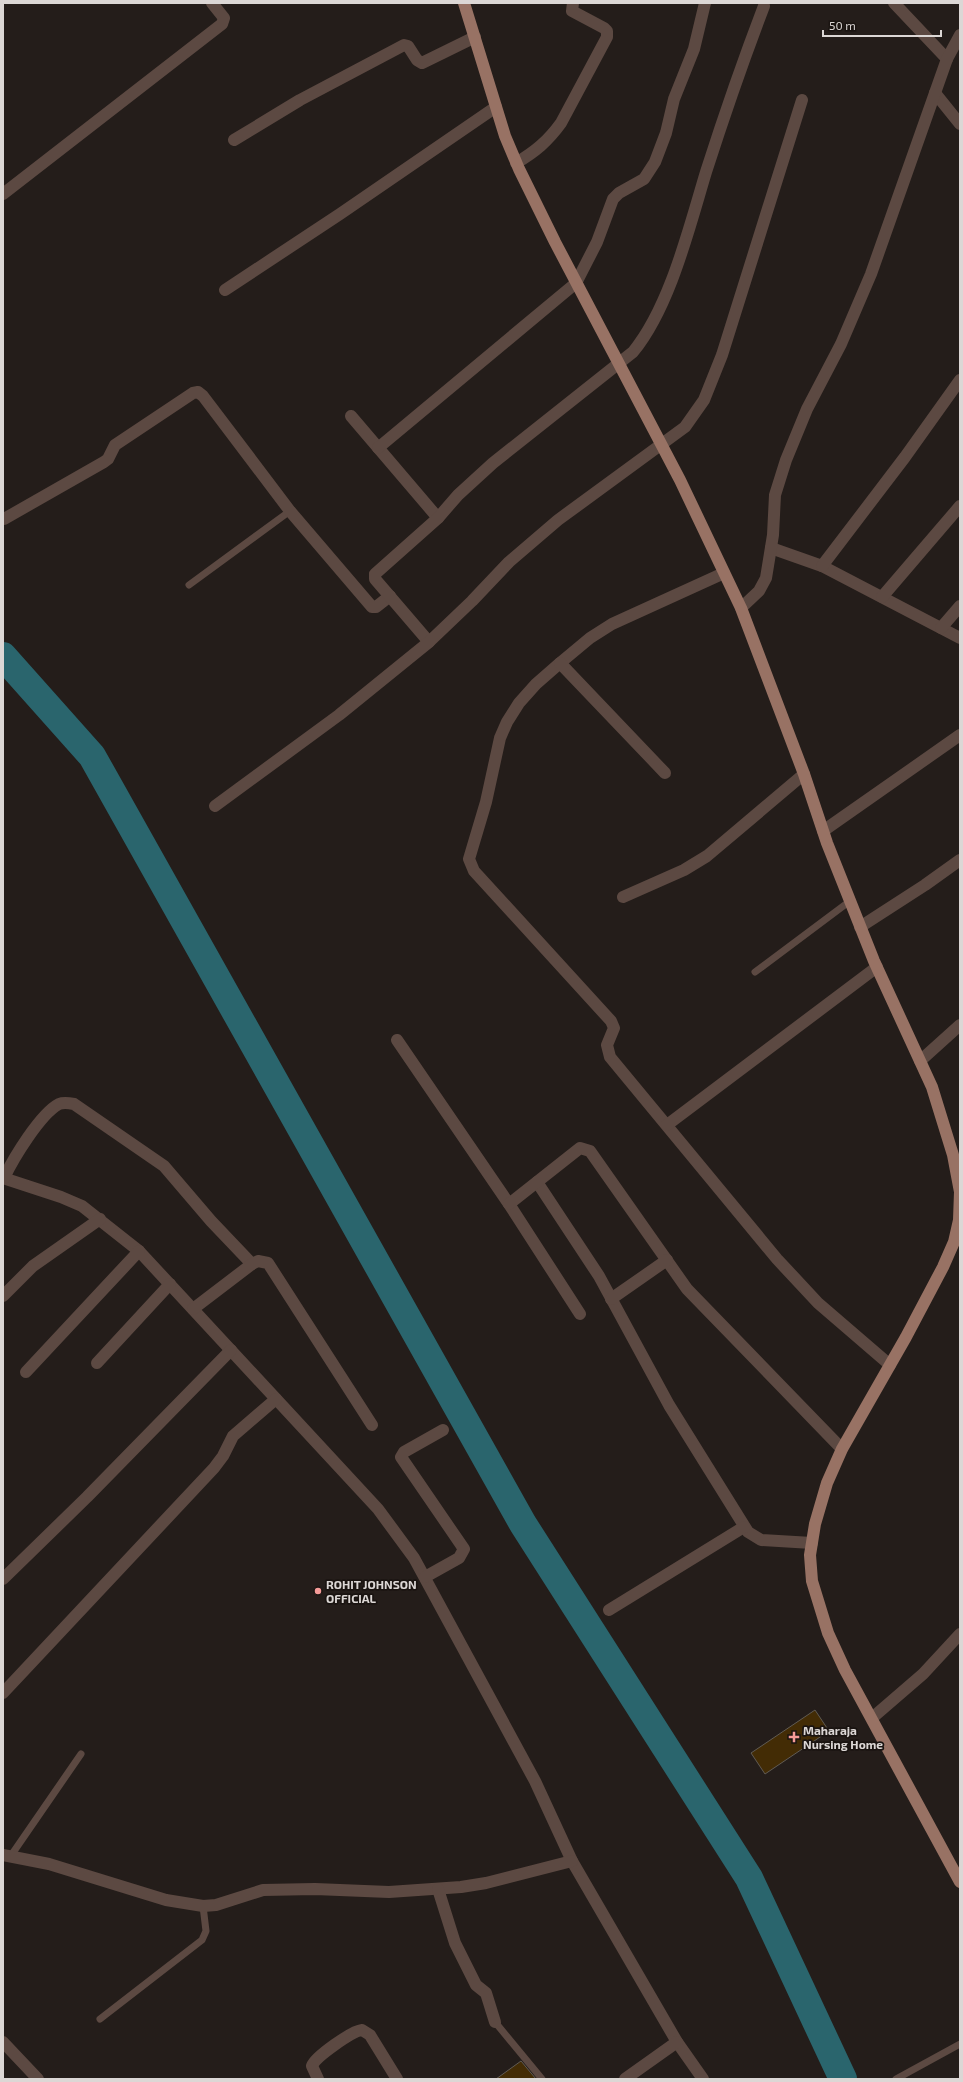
<svg xmlns="http://www.w3.org/2000/svg" width="963" height="2082" font-family="'Exo 2',sans-serif">
	<rect width="100%" height="100%" fill="#241d1a"/>
	<g fill="none" stroke-linecap="round" stroke-linejoin="round">
		<polyline stroke="#2a656d" stroke-width="28" points="3,656 92,756 523,1524 749,1878 843,2079"/>
	</g>
	<g fill="#432c05" stroke="#605b54">
		<polygon points="815,1710 829,1731 765,1774 751,1753"/>
		<polygon points="521,2061 536,2079 496,2079"/>
	</g>
	<g fill="none" stroke-linecap="round" stroke-linejoin="round">
		<g stroke="#5c4942" stroke-width="7">
			<polyline points="189,585 290,511"/>
			<polyline points="755,972 850,901"/>
			<polyline points="10,1857 81,1754"/>
			<polyline points="100,2019 202,1940 206,1931 203,1906"/>
			<polyline points="495,2022 542,2079"/>
			<polyline points="896,2079 960,2044"/>
		</g>
		<g stroke="#5c4942" stroke-width="12">
			<polyline points="894,3 947,59"/>
			<polyline points="935,93 960,124"/>
			<polyline points="234,140 300,100 404,45 408,46 417,60 422,63 475,37"/>
			<path d="M516 163C535 152 548 141 561 123L607 37V31L604 28 572 11 573 3"/>
			<polyline points="3,194 222,24 224,18 212,3"/>
			<polyline points="225,290 340,214 496,107"/>
			<polyline points="351,416 438,518"/>
			<polyline points="378,448 576,283 597,242 613,199 619,193 644,179 655,162 666,133 674,99 694,49 705,3"/>
			<polyline points="4,519 104,462 108,459 115,445 193,393 198,392 203,396 290,511 372,607 376,607 390,596"/>
			<polyline points="771,548 822,566 960,638"/>
			<polyline points="822,566 905,457 960,380"/>
			<polyline points="724,573 612,624 590,638 560,663 536,684 519,703 507,722 500,738 486,802 469,859 474,871 611,1021 614,1028 607,1045 610,1057 777,1259 818,1303 890,1365"/>
			<polyline points="882,597 960,506"/>
			<polyline points="741,608 759,591 766,578 773,535 775,495 786,460 807,409 841,344 871,274 947,59 960,35"/>
			<polyline points="941,628 960,606"/>
			<path d="M429 642 375 579V574L438 518 458 495 493 463 633 352C670 307 689 228 706 172 724 116 743 61 764 6"/>
			<polyline points="560,663 665,773"/>
			<polyline points="215,806 339,715 429,642 472,601 509,562 558,520 685,427 704,400 722,355 802,100"/>
			<polyline points="823,831 960,735"/>
			<polyline points="623,897 684,870 707,856 804,774"/>
			<polyline points="860,927 925,885 960,860"/>
			<polyline points="397,1040 509,1204 580,1314"/>
			<polyline points="920,1061 960,1025"/>
			<polyline points="667,1125 877,967"/>
			<polyline points="3,1178 61,1197 82,1206 139,1251 378,1509 414,1558 535,1781 572,1861 677,2042 703,2079"/>
			<path d="M4 1178C13 1159 40 1114 59 1104 64 1102 69 1103 74 1104L164 1166 211 1221 252 1264"/>
			<polyline points="537,1182 599,1276 669,1405 748,1532 761,1540 812,1543"/>
			<polyline points="509,1204 580,1148 590,1151 687,1289 842,1449"/>
			<polyline points="3,1296 33,1266 100,1219"/>
			<polyline points="611,1299 667,1260"/>
			<polyline points="193,1309 252,1264 258,1261 268,1263 372,1425"/>
			<polyline points="97,1363 170,1284"/>
			<polyline points="26,1372 139,1251"/>
			<polyline points="425,1577 459,1558 464,1549 401,1457 404,1452 443,1430"/>
			<polyline points="3,1579 87,1497 231,1350"/>
			<polyline points="609,1610 744,1527"/>
			<polyline points="3,1693 214,1468 223,1456 233,1436 276,1399"/>
			<polyline points="872,1718 923,1674 960,1634"/>
			<polyline points="3,1855 49,1864 166,1900 203,1906 216,1905 263,1890 315,1889 389,1892 461,1887 486,1883 572,1861"/>
			<polyline points="438,1889 455,1943 476,1985 486,1993 495,2022"/>
			<polyline points="3,2042 38,2079"/>
			<path d="M318 2079 312 2066C315 2057 352 2031 362 2030L370 2035 397 2079"/>
			<polyline points="625,2079 677,2042"/>
		</g>
		<polyline stroke="#987264" stroke-width="12" points="464,3 505,136 519,169 555,242 680,480 741,608 804,774 827,843 874,961 932,1087 953,1155 960,1192 959,1220 954,1242 943,1267 906,1337 842,1449 827,1483 815,1524 810,1555 812,1581 828,1633 845,1670 960,1882"/>
	</g>
	<g fill="#f59b98" stroke="#1a1411" stroke-width="1.5">
		<circle cx="318" cy="1591" r="4"/>
		<path d="M792 1731h4v4h4v4h-4v4h-4v-4h-4v-4h4z"/>
	</g>
	<g text-anchor="middle" dominant-baseline="central" stroke-width="3.5" stroke-linejoin="round" paint-order="stroke">
		<g font-size="12" font-weight="bold" fill="#dcd7d5" stroke="#1a1411" text-anchor="start">
			<text x="326" y="1584">ROHIT JOHNSON<tspan x="326" dy="14">OFFICIAL</tspan></text>
			<text x="803" y="1730">Maharaja<tspan x="803" dy="14">Nursing Home</tspan></text>
		</g>
	</g>
	<rect width="963" height="2082" fill="none" stroke="#dcd7d5" stroke-width="8"/>
	<path d="M823 30v6h118v-6" fill="none" stroke="#dcd7d5" stroke-width="2"/>
	<text x="829" y="30" font-size="12" fill="#dcd7d5" stroke="#1a1411" stroke-width="3" paint-order="stroke">50 m</text>
</svg>
